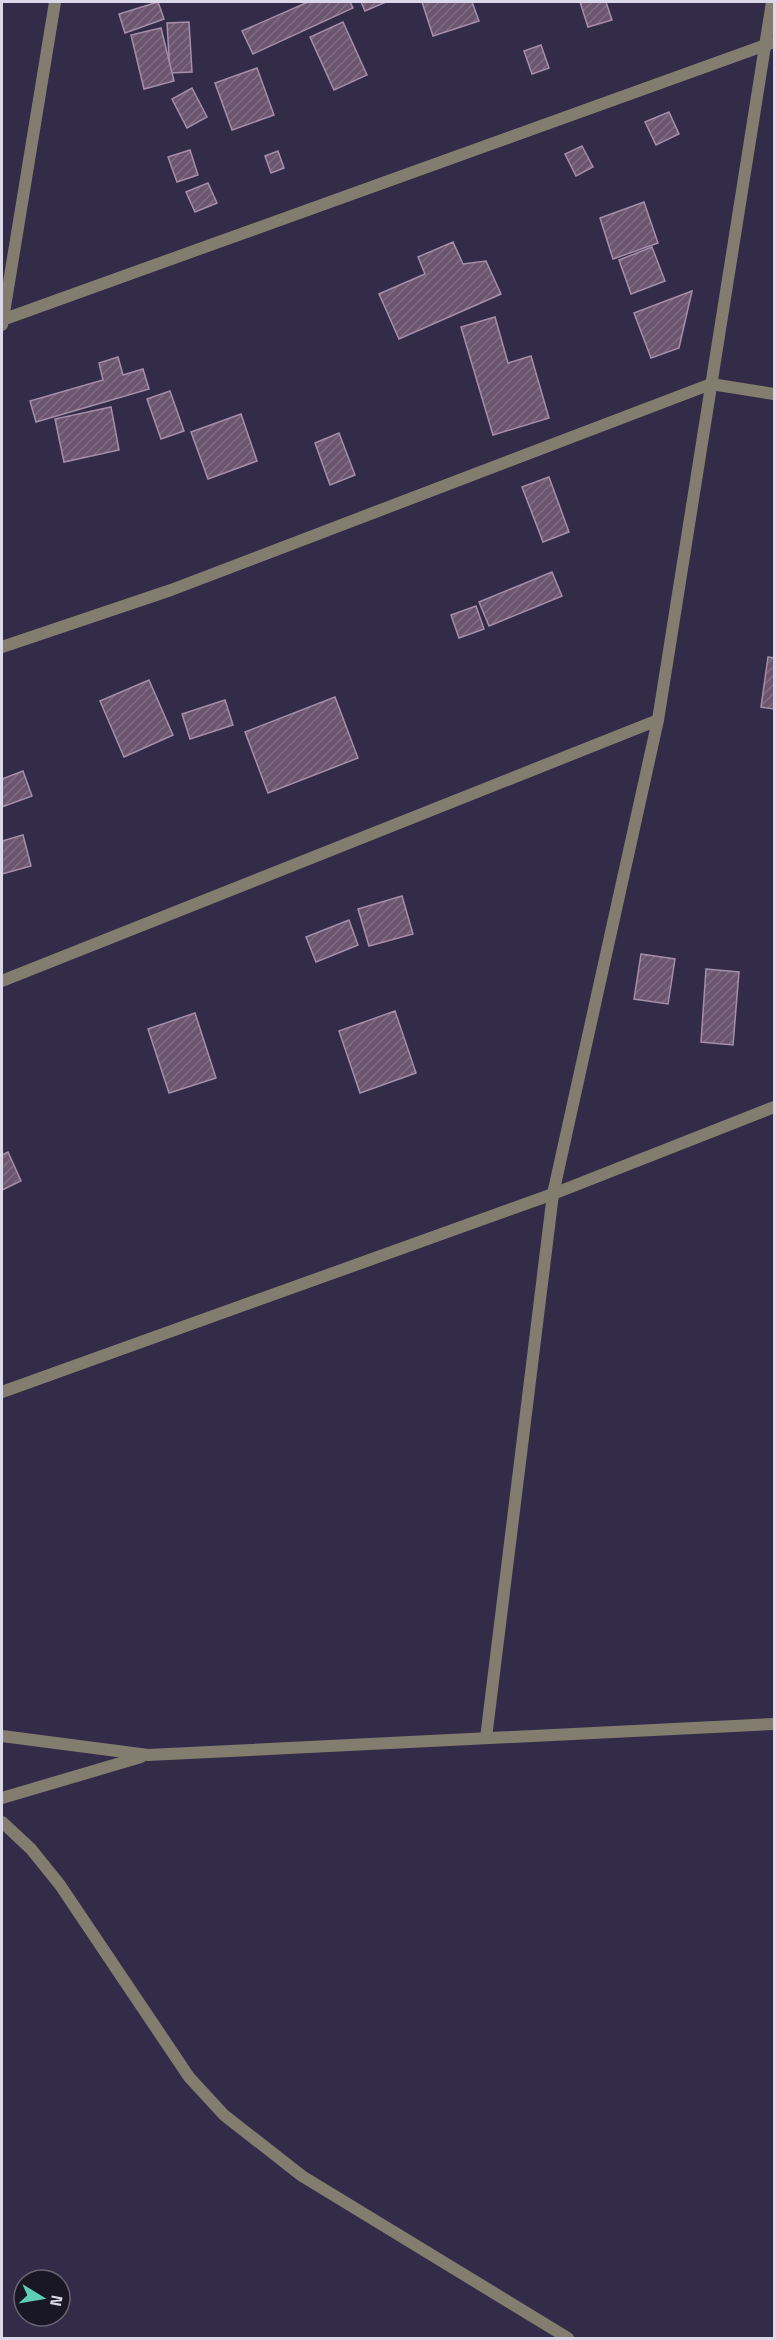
<svg xmlns="http://www.w3.org/2000/svg" width="776" height="2340" font-family="'Titillium Web',sans-serif">
	<defs>
		<pattern id="building-hatch" width="6" height="6" patternUnits="userSpaceOnUse" patternTransform="scale(1.5)"><rect width="6" height="6" fill="#6b556f"/><path d="M-1 1l2-2M0 6l6-6M5 7l2-2" fill="none" stroke="#806d84"/></pattern>
	</defs>
	<rect width="100%" height="100%" fill="#332c48"/>
	<g fill="url(#building-hatch)" stroke="#a68eaa" stroke-width="1.5">
		<polygon points="158,2 164,19 125,33 119,14"/>
		<polygon points="308,2 350,2 353,8 253,54 242,31"/>
		<polygon points="361,2 386,2 365,11"/>
		<polygon points="422,2 472,2 479,21 433,36"/>
		<polygon points="580,2 606,2 612,20 588,27"/>
		<polygon points="189,22 192,72 170,73 167,23"/>
		<polygon points="343,22 367,75 334,90 310,37"/>
		<polygon points="161,28 174,81 144,89 131,35"/>
		<polygon points="541,45 549,68 532,74 524,51"/>
		<polygon points="257,68 274,115 232,130 215,83"/>
		<polygon points="192,88 207,117 187,128 172,99"/>
		<polygon points="669,112 679,134 656,145 645,122"/>
		<polygon points="582,146 593,167 576,176 565,154"/>
		<polygon points="190,150 198,175 177,182 168,157"/>
		<polygon points="278,151 284,168 271,173 265,156"/>
		<polygon points="208,183 217,203 195,212 186,192"/>
		<polygon points="644,202 658,243 613,259 600,218"/>
		<polygon points="453,242 463,264 486,261 501,294 399,339 379,294 425,274 418,257"/>
		<polygon points="652,247 665,281 631,294 619,260"/>
		<polygon points="692,291 679,348 651,358 634,313"/>
		<polygon points="495,317 508,363 531,356 549,418 493,435 461,327"/>
		<polygon points="118,357 123,375 143,369 149,389 36,422 30,401 103,380 99,363"/>
		<polygon points="170,391 184,431 161,439 147,399"/>
		<polygon points="111,407 119,450 64,462 55,419"/>
		<polygon points="241,414 257,461 208,479 191,432"/>
		<polygon points="339,433 355,475 330,485 315,443"/>
		<polygon points="549,477 569,532 543,542 522,487"/>
		<polygon points="552,572 562,596 489,626 479,602"/>
		<polygon points="476,606 484,629 459,638 451,615"/>
		<polygon points="768,657 774,658 774,709 761,707"/>
		<polygon points="149,680 173,735 124,757 100,701"/>
		<polygon points="335,697 358,758 268,793 245,732"/>
		<polygon points="225,700 233,725 190,739 182,714"/>
		<polygon points="23,771 32,796 2,807 2,779"/>
		<polygon points="23,835 31,866 2,874 2,841"/>
		<polygon points="402,896 413,934 369,946 358,909"/>
		<polygon points="349,920 358,945 316,962 306,937"/>
		<polygon points="641,954 675,959 668,1004 634,999"/>
		<polygon points="706,969 739,972 733,1045 701,1042"/>
		<polygon points="395,1011 416,1073 360,1093 339,1031"/>
		<polygon points="195,1013 216,1078 169,1093 148,1029"/>
		<polygon points="8,1152 21,1181 2,1190 2,1155"/>
	</g>
	<g fill="none" stroke-linecap="round" stroke-linejoin="round">
		<g stroke="#837d6f" stroke-width="12">
			<polyline points="2,320 774,42"/>
			<polyline points="2,325 55,2"/>
			<polyline points="2,647 171,590 711,384 774,394"/>
			<polyline points="2,981 658,720"/>
			<polyline points="2,1392 553,1194 774,1107"/>
			<polyline points="2,1736 148,1755 774,1724"/>
			<polyline points="486,1738 553,1194 658,720 772,2"/>
			<polyline points="2,1798 141,1757"/>
			<polyline points="2,1822 31,1849 60,1885 189,2077 224,2115 302,2176 568,2338"/>
		</g>
	</g>
	<rect width="776" height="2340" fill="none" stroke="#dbd8ea" stroke-width="6"/>
	<g transform="translate(42 2298) rotate(101)"><circle r="28" fill="#1a1724" stroke="#676473" stroke-width="1.5"/>
	<path d="M0-4.5L10 22L0 15L-10 22Z" fill="#5eceb7"/>
	<text y="-9" font-size="16" font-weight="bold" text-anchor="middle" fill="#dbd8ea">N</text>
	</g>
</svg>
